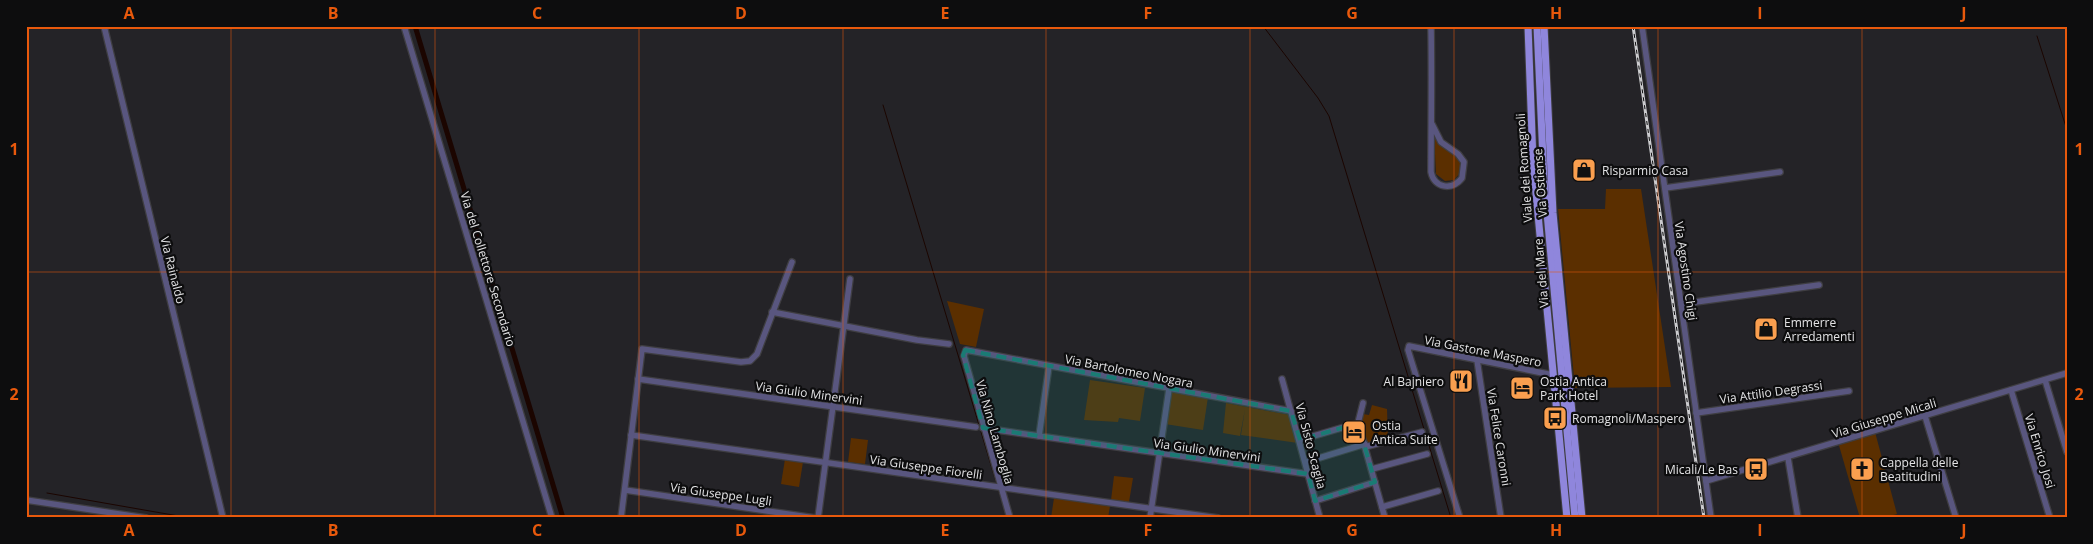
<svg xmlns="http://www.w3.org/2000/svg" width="2093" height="544" font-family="'Open Sans',sans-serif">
	<rect width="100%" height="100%" fill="#242327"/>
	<g fill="#5b2f00">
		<polygon points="1434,135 1441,146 1460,160 1461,172 1454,180 1445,181 1436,174"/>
		<polygon points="1606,189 1641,189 1671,387 1575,388 1558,209 1605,209"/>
		<polygon points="947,301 984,309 976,347 960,344"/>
		<polygon points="1090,380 1145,388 1140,421 1119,418 1118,422 1084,420"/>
		<polygon points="1171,392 1208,397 1203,430 1165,424"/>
		<polygon points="1226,403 1290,415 1298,443 1241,435 1245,409 1240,436 1223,433"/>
		<polygon points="1372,405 1387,409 1388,439 1367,444 1361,424 1363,414 1369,415"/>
		<polygon points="1875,432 1897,514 1883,518 1860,518 1838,442"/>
		<polygon points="851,438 868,440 865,464 848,462"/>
		<polygon points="785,459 803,462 799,487 781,484"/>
		<polygon points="1114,476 1133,478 1129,502 1111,500"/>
		<polygon points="1054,498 1110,506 1108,518 1051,518"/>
	</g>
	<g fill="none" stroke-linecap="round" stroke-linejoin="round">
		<g stroke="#1b0500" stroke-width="1">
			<polyline points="1263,26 1318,98 1329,116 1451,518"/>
			<polyline points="2037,36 2067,130"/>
			<polyline points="883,105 997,485"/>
			<polyline points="998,489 1004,507"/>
			<polyline points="47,493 190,518"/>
		</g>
		<polyline stroke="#1b0500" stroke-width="5" points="415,26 563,518"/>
		<g stroke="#3f3e42" stroke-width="8">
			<g id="minor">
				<polyline points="104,26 223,518"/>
				<polyline points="404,26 552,518"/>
				<path d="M1431 26C1432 75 1431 123 1431 172 1434 188 1452 191 1462 178L1464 162 1458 154 1441 142 1432 124"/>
				<polyline points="1642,26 1711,518"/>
				<polyline points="1665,188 1780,172"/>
				<polyline points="1681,304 1819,285"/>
				<polyline points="772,312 917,340 949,344"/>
				<polyline points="1477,360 1501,518"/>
				<polyline points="638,379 976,427"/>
				<polyline points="1282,379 1320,518"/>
				<polyline points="2045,380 2067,452"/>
				<polyline points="2011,390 2050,518"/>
				<polyline points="1363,403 1358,423 1385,518"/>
				<polyline points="1696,413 1849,391"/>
				<polyline points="1925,416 1956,518"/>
				<polyline points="983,428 1308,474"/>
				<polyline points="631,435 1218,518"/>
				<polyline points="1039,436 1049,366"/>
				<polyline points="1300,440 1358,423"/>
				<polyline points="1365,447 1422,432"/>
				<polyline points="1788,458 1798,518"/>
				<polyline points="1306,462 1365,444"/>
				<polyline points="1372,469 1427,454"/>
				<polyline points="1706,481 2067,373"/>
				<polyline points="625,490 815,518"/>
				<polyline points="26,500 146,518"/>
				<polyline points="1315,501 1375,482"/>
				<polyline points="1382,507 1438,491"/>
				<polyline points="621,518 642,349 741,362 750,361 757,354 792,262"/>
				<polyline points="818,518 850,279"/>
				<polyline points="1010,518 964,356 966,350 1291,411"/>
				<polyline points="1150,518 1169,389"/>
				<polyline points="1460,518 1408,350 1409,346 1553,375"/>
			</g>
		</g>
		<g stroke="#3f3e42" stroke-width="9">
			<g id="major">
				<polyline points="1528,26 1533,162 1567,518"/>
				<polyline points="1537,26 1544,180 1575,518"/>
				<polyline points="1544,26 1553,213 1582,518"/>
			</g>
		</g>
		<use href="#minor" stroke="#59567f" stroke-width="5.5"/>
		<use href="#major" stroke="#8f86dc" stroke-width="7"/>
		<g stroke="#cccccf" stroke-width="3">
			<polyline id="rail" points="1633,26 1704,518"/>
		</g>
		<use href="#rail" stroke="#0d0d0e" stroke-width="1" stroke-dasharray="4" stroke-linecap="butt"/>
	</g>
	<path fill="#1a7b74" fill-opacity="0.2" stroke="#1a7b74" stroke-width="4" stroke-dasharray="10 6" stroke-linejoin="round" d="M965 350 1291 411 1300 440 1358 423 1375 482 1315 501 1308 474 983 428 963 355Z"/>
	<path fill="none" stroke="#e8590c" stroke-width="1" stroke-opacity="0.55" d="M231 26V518M435 26V518M639 26V518M843 26V518M1046 26V518M1250 26V518M1454 26V518M1658 26V518M1862 26V518M26 272H2067"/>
	<defs>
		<g id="shop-square" transform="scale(1.25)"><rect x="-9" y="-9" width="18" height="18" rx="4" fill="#fa9f4f" stroke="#0d0d0e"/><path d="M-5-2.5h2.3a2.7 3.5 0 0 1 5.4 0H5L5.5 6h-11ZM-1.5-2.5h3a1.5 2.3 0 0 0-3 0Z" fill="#111"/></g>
		<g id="restaurant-square" transform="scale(1.25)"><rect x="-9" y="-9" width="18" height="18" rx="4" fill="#fa9f4f" stroke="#0d0d0e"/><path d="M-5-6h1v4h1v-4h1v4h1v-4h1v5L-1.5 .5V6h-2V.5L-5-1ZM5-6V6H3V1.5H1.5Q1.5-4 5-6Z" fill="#111"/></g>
		<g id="hotel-square" transform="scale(1.25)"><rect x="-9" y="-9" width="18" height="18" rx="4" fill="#fa9f4f" stroke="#0d0d0e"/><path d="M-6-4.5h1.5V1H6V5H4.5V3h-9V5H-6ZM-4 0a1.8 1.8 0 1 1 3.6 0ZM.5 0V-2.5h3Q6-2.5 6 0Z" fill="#111"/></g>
		<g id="bus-square" transform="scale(1.25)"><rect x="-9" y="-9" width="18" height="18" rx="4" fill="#fa9f4f" stroke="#0d0d0e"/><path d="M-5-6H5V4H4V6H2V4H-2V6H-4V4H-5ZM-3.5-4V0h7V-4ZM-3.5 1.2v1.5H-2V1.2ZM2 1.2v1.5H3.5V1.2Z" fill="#111"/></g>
		<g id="church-square" transform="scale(1.25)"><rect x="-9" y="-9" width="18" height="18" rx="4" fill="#fa9f4f" stroke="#0d0d0e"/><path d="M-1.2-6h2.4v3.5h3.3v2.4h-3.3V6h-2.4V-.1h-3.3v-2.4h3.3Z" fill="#111"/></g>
	</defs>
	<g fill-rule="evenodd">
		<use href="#shop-square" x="1584" y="170"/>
		<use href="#shop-square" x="1766" y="329"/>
		<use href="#restaurant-square" x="1461" y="381"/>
		<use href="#hotel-square" x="1522" y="388"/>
		<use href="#bus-square" x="1555" y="418"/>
		<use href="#hotel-square" x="1354" y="432"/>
		<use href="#bus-square" x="1756" y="469"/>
		<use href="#church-square" x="1862" y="469"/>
	</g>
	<g text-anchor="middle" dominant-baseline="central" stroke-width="4.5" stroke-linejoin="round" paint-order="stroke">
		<g font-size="12" fill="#e3e3e5" stroke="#0d0d0e">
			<text transform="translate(1524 168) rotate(-94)">Viale dei Romagnoli</text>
			<text transform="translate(1540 183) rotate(-94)">Via Ostiense</text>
			<text transform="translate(488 269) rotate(73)">Via del Collettore Secondario</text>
			<text transform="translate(173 270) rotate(76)">Via Rainaldo</text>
			<text transform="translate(1686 271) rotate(82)">Via Agostino Chigi</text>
			<text transform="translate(1541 273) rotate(-95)">Via del Mare</text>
			<text transform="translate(1483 351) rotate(11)">Via Gastone Maspero</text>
			<text transform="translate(1129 371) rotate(11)">Via Bartolomeo Nogara</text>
			<text transform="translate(1771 392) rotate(-8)">Via Attilio Degrassi</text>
			<text transform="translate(809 393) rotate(8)">Via Giulio Minervini</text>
			<text transform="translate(1884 418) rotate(-17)">Via Giuseppe Micali</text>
			<text transform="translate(995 432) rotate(74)">Via Nino Lamboglia</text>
			<text transform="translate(1499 437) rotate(81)">Via Felice Caronni</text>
			<text transform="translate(1311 446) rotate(75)">Via Sisto Scaglia</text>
			<text transform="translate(1207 450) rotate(8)">Via Giulio Minervini</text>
			<text transform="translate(2040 451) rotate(73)">Via Enrico Josi</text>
			<text transform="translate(926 467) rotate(8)">Via Giuseppe Fiorelli</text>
			<text transform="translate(721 494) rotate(8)">Via Giuseppe Lugli</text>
		</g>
		<g font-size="12" fill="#e3e3e5" stroke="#0d0d0e" text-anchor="start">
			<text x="1602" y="170">Risparmio Casa</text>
			<text x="1784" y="322">Emmerre<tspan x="1784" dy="14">Arredamenti</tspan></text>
			<text x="1444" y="381" text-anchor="end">Al Bajniero</text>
			<text x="1540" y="381">Ostia Antica<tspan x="1540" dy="14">Park Hotel</tspan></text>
			<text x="1572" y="418">Romagnoli/Maspero</text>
			<text x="1372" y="425">Ostia<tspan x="1372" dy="14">Antica Suite</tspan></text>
			<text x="1880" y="462">Cappella delle<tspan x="1880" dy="14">Beatitudini</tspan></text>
			<text x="1738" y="469" text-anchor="end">Micali/Le Bas</text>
		</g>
	</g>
	<rect width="2093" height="544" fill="none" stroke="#0d0d0e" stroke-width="55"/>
	<rect x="28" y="28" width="2038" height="488" fill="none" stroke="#e8590c" stroke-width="2"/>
	<g font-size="16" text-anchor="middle" font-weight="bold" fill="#e8590c">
		<text x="129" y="19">A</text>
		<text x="333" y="19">B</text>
		<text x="537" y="19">C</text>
		<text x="741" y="19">D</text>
		<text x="945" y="19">E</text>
		<text x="1148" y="19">F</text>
		<text x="1352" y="19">G</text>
		<text x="1556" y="19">H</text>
		<text x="1760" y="19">I</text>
		<text x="1964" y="19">J</text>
		<text x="14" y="155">1</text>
		<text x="2079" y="155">1</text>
		<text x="14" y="400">2</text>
		<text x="2079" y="400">2</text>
		<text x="129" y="536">A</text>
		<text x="333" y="536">B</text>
		<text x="537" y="536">C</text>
		<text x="741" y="536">D</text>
		<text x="945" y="536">E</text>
		<text x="1148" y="536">F</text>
		<text x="1352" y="536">G</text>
		<text x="1556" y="536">H</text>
		<text x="1760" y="536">I</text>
		<text x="1964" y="536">J</text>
	</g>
</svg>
